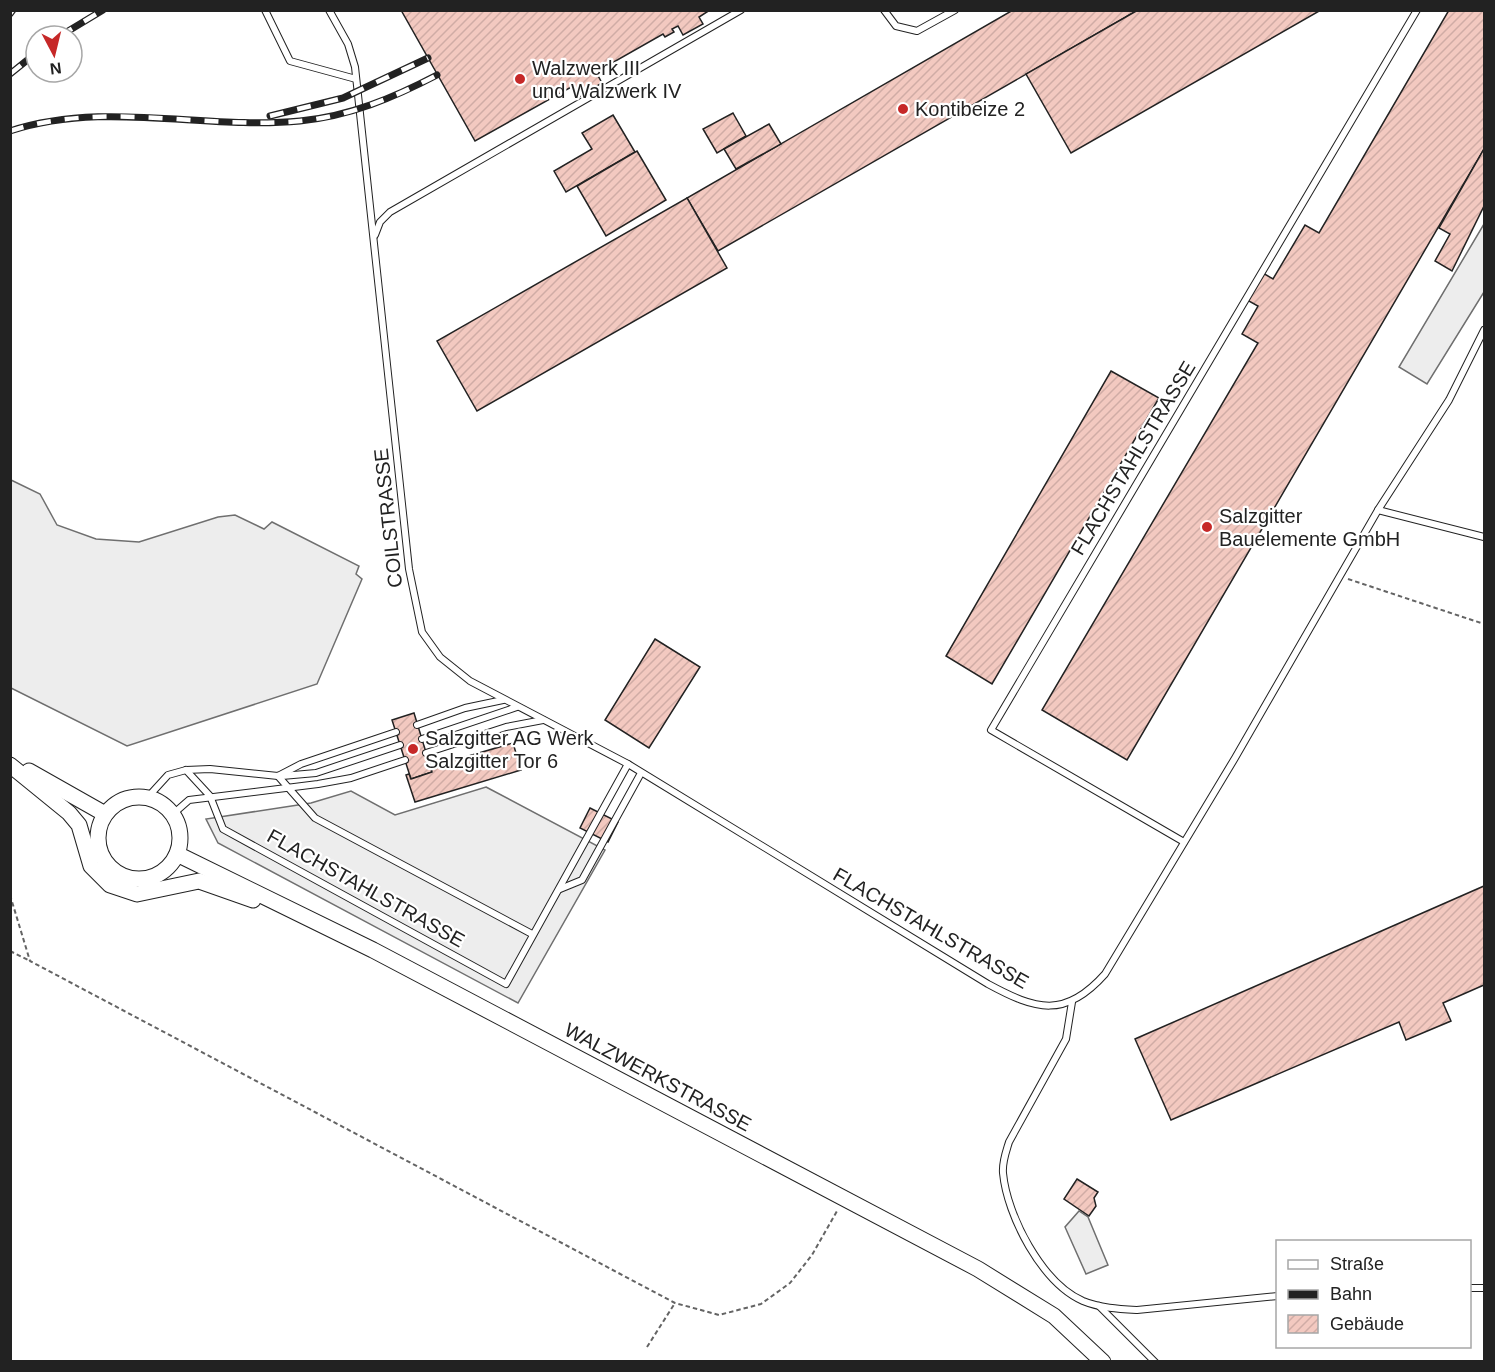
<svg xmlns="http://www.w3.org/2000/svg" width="1495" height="1372" font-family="Helvetica,sans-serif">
	<defs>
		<pattern id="building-hatch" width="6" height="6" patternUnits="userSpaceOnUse" patternTransform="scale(1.5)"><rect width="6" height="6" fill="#f3c9c0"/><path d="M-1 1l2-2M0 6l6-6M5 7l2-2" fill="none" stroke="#d0aca5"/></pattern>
	</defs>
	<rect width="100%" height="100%" fill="#fff"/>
	<g fill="#ededed" stroke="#6f6f6f" stroke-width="1.5">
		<polygon points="1484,224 1484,292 1427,384 1399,367"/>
		<polygon points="11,480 40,494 57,525 96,539 139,542 218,517 235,515 264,529 272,522 359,566 356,574 362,579 317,684 127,746 11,688"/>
		<polygon points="486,787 605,850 518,1003 218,843 206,819 311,803 351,791 395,815"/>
		<polygon points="1079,1211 1088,1217 1108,1265 1086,1274 1065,1227"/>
	</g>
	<g fill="url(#building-hatch)" stroke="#222" stroke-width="1.5">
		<polygon points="401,10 710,10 699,17 703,24 683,35 678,26 672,29 674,32 665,37 663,34 596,72 602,83 579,97 573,86 475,141"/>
		<polygon points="1013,10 1138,10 718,251 687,198"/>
		<polygon points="1138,10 1321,10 1071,153 1026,74"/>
		<polygon points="1449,10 1484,10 1484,149 1127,760 1042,710 1258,343 1242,334 1258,306 1247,300 1263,273 1273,279 1305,225 1319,233"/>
		<polygon points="733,113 746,136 717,153 703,129"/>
		<polygon points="613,115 635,152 566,192 554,171 592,149 582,133"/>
		<polygon points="769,124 781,144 736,169 724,149"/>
		<polygon points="1484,149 1484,206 1452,271 1435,261 1450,234 1439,228"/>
		<polygon points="637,151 666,200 606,236 577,186"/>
		<polygon points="687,198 727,268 477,411 437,341"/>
		<polygon points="1111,371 1159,398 992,684 946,656"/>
		<polygon points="655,639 700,667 649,748 605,720"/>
		<polygon points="414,713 432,772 411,779 392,720"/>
		<polygon points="513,743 521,770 415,802 406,775 409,774 411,779 432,772 431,767"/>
		<polygon points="590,808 618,822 608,842 580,828"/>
		<polygon points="1484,886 1484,985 1443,1003 1451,1021 1406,1040 1399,1022 1171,1120 1135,1039"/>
		<polygon points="1077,1179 1098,1192 1094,1198 1096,1206 1089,1216 1064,1199"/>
	</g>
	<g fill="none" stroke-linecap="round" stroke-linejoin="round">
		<g stroke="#222" stroke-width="8">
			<g id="service">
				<polyline points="265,10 290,61 356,79"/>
				<path d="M329 10 348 44 355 67 409 569 422 632 440 657 470 681 628 764 988 984C1036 1010 1065 1019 1105 974L1235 758 1378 510 1449 400 1484 330"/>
				<polyline points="884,10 896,26 917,31 955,10"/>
				<polyline points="375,235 380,222 390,212 741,10"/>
				<polyline points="1378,510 1484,537"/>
				<polyline points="417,725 465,708 503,700"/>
				<polyline points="422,739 517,707"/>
				<polyline points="426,753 506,727 543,720"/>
				<polyline points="186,770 210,796 223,829 506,984 628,764"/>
				<polyline points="278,776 315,818 532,934"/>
				<polyline points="282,776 316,773 400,745"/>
				<polyline points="147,798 168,775 186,770 210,769 278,776 301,764 396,732"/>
				<polyline points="173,814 189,800 318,784 351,778 405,760"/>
				<polyline points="1184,842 991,730 1417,10"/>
				<polyline points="560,889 582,880 641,773"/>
				<path d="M1072 1002 1066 1039 1009 1142C1006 1152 1002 1162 1003 1173 1007 1216 1042 1283 1083 1301 1100 1308 1119 1309 1137 1310L1278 1296"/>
				<polyline points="1470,1288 1484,1288"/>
				<polyline points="1099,1306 1155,1362"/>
			</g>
		</g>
		<g stroke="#222" stroke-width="17">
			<g id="tertiary">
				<polyline points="10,765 69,813 79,825 91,866 110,885 137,894 199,881 253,900"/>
				<polyline points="29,771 105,814"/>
				<circle cx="139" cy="838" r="41"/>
				<polyline points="177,854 373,950 978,1269 1054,1316 1103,1362"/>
			</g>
		</g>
		<g stroke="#646464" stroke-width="2" stroke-dasharray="4.5 3" stroke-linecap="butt">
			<polyline points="1348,579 1484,624"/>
			<polyline points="10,895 30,961 675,1303 719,1315 761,1304 790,1283 812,1255 837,1211"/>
			<polyline points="10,951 30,961"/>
			<polyline points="647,1347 675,1303"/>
		</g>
		<use href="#service" stroke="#fff" stroke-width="6"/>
		<use href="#tertiary" stroke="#fff" stroke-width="15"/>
		<g stroke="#222" stroke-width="7">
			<g id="rail">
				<polyline points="10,14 13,10"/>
				<polyline points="60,36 103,10"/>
				<polyline points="10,74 36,53"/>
				<polyline points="270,116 343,98 428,58"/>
				<path d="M10 131C105 100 204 130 300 121 350 116 393 98 437 75"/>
			</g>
		</g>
		<use href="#rail" stroke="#fff" stroke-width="4.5" stroke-dasharray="14" stroke-linecap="butt"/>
	</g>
	<g fill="#c62828" stroke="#fff" stroke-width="2">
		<circle cx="520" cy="79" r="6"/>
		<circle cx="903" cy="109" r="6"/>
		<circle cx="1207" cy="527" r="6"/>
		<circle cx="413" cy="749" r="6"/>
	</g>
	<g text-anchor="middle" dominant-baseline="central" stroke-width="4.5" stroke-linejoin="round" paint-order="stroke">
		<g font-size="20" fill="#222" stroke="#fff" text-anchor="start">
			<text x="532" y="68">Walzwerk III<tspan x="532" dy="23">und Walzwerk IV</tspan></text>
			<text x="915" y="109">Kontibeize 2</text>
			<text x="1219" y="516">Salzgitter<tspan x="1219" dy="23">Bauelemente GmbH</tspan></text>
			<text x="425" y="738">Salzgitter AG Werk<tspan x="425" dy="23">Salzgitter Tor 6</tspan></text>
		</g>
		<g font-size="20" fill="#222" stroke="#fff">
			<text transform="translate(1133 458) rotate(-59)">FLACHSTAHLSTRASSE</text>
			<text transform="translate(388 518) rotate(-96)">COILSTRASSE</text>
			<text transform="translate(366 888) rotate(29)">FLACHSTAHLSTRASSE</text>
			<text transform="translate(931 928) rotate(30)">FLACHSTAHLSTRASSE</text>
			<text transform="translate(658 1077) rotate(28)">WALZWERKSTRASSE</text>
		</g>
	</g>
	<rect width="1495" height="1372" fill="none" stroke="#222222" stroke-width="24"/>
	<rect x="1276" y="1240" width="195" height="108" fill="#ffffff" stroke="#a7a7a7" stroke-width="1.5"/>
	<rect x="1288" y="1260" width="30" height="9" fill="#ffffff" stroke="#a7a7a7" stroke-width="1.5"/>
	<text x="1330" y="1270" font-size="18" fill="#222222">Straße</text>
	<rect x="1288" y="1290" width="30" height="9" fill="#222222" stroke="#a7a7a7" stroke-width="1.5"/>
	<text x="1330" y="1300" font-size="18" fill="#222222">Bahn</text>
	<rect x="1288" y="1315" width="30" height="18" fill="url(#building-hatch)" stroke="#a7a7a7" stroke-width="1.5"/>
	<text x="1330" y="1330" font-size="18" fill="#222222">Gebäude</text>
	<g transform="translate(54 54) rotate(173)"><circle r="28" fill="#ffffff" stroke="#a7a7a7" stroke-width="1.5"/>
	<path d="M0-4.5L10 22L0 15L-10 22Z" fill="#c62828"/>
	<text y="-9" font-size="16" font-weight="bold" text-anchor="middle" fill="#222222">N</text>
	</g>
</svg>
